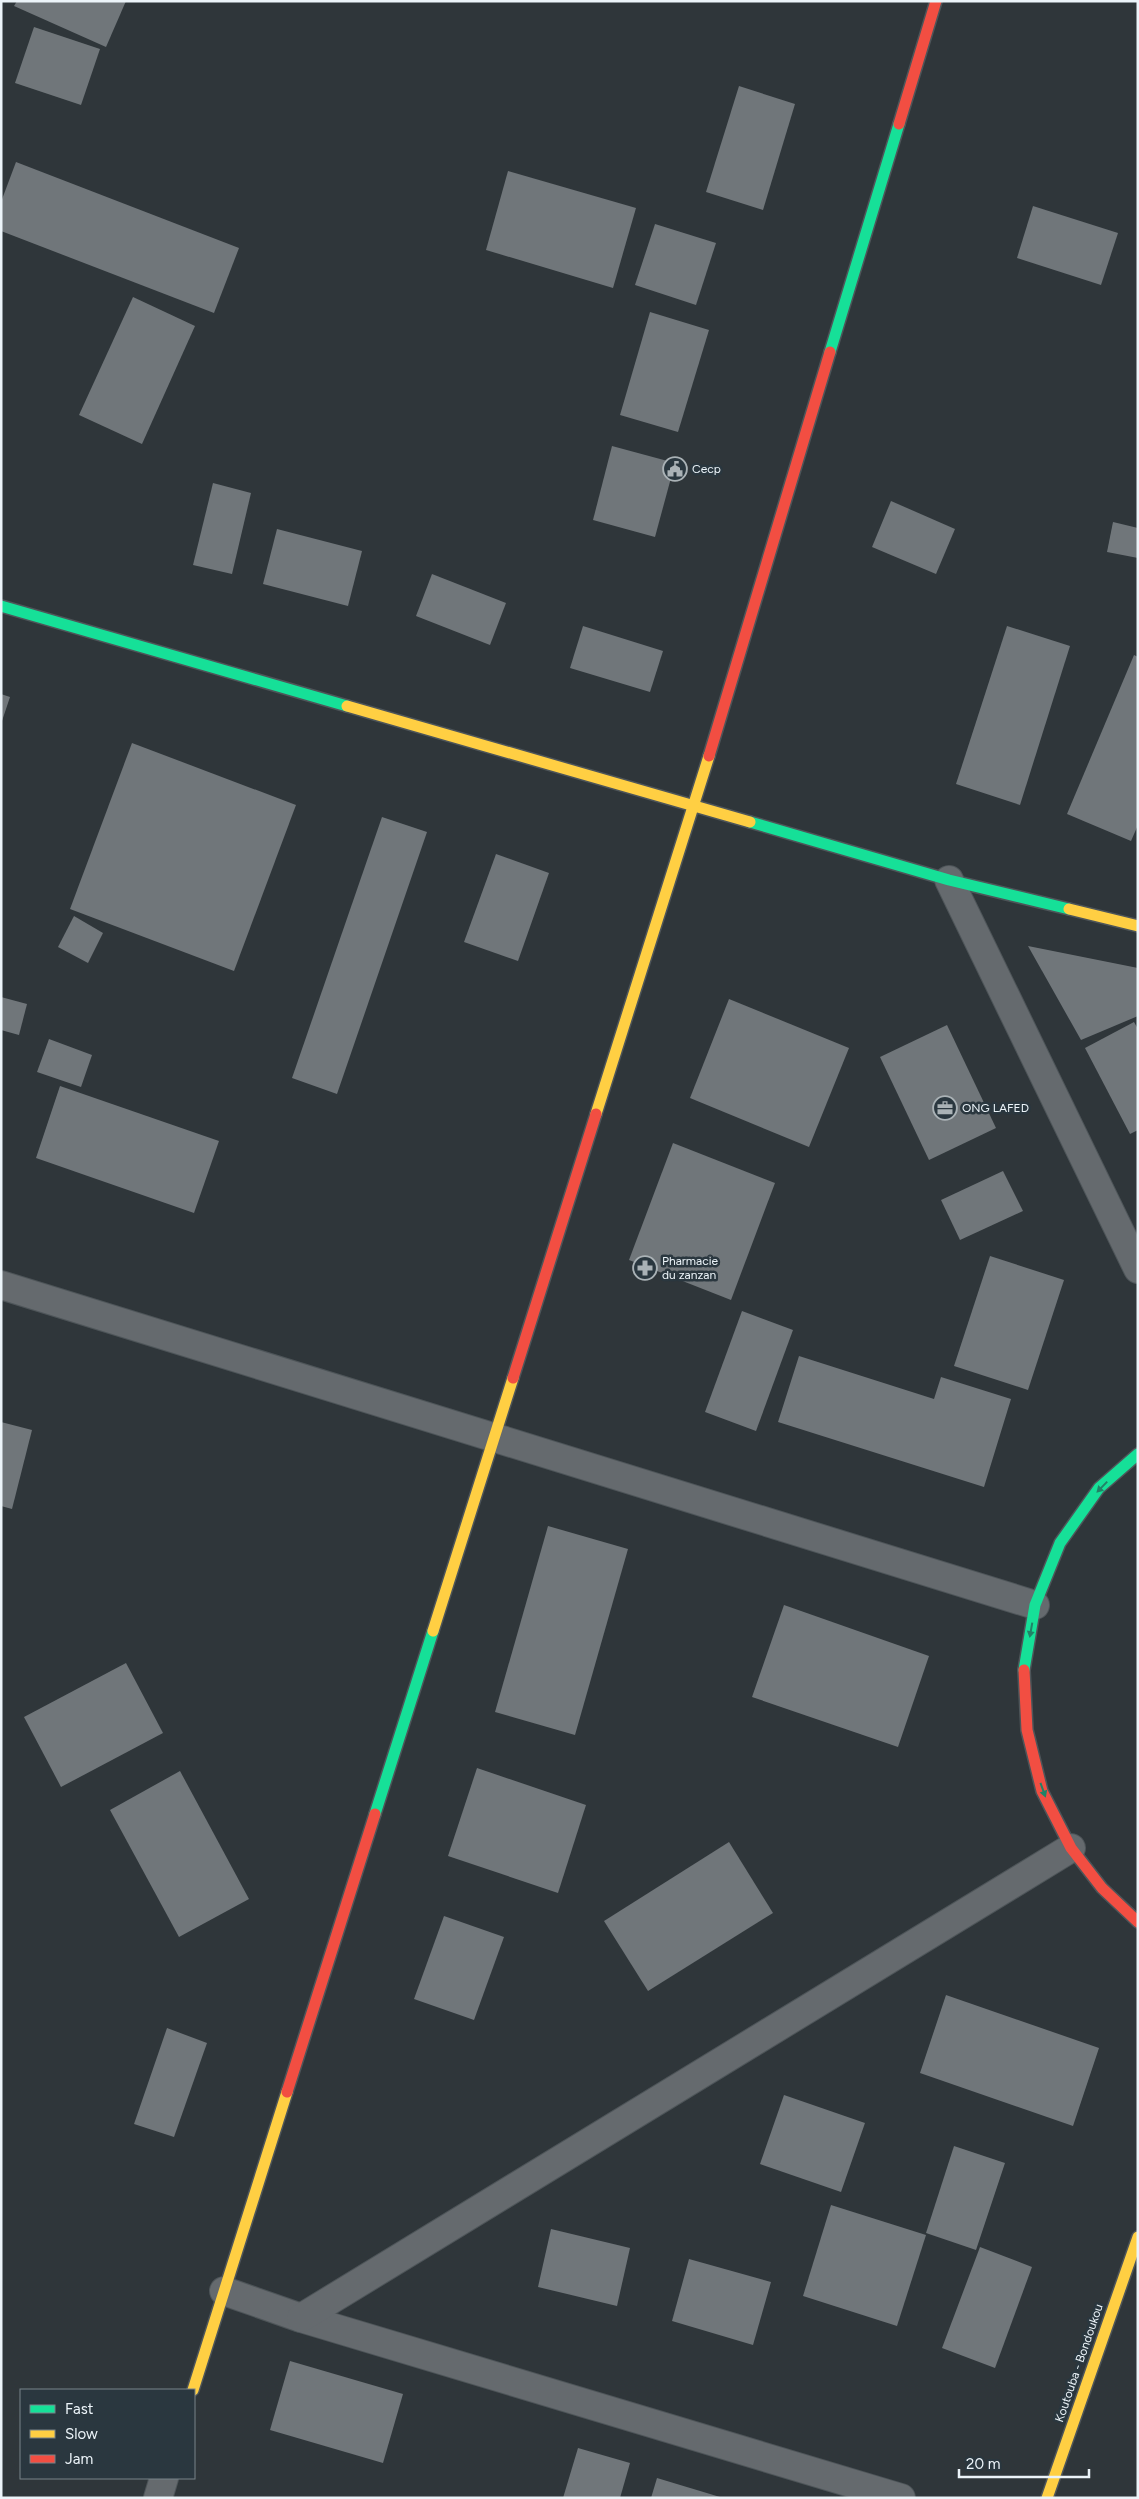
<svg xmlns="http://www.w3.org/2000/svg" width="1139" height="2499" font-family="Figtree,sans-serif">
	<rect width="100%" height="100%" fill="#2f363a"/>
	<g fill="#70767a">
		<polygon points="17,1 126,1 106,47 14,6"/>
		<polygon points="34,27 100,49 81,105 15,83"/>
		<polygon points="739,86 795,104 763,210 706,192"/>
		<polygon points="16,162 239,248 214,313 1,231 1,202"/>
		<polygon points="508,171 636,208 613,288 486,250"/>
		<polygon points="1033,206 1118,233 1101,285 1017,258"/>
		<polygon points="655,224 716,243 696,305 635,285"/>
		<polygon points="133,297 195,326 142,444 79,415"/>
		<polygon points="650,312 709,330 678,432 620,415"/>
		<polygon points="612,446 675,463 655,537 593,520"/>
		<polygon points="213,483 251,493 232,574 193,565"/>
		<polygon points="891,501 955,529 936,574 872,547"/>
		<polygon points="1113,522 1138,528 1138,558 1107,552"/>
		<polygon points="277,529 362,551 348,606 263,584"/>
		<polygon points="432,574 506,603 490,645 416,616"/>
		<polygon points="583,626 663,651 650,692 570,668"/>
		<polygon points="1007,626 1070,646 1020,805 956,784"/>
		<polygon points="1134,655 1138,657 1138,825 1131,841 1067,814"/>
		<polygon points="1,694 10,697 2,721 1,721"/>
		<polygon points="132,743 296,805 234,971 70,909"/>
		<polygon points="382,817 427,832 337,1094 292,1078"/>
		<polygon points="496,854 549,873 518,961 464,942"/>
		<polygon points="74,916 103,933 88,963 58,947"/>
		<polygon points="1028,946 1138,968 1138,1016 1081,1040"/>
		<polygon points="1,997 27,1004 19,1035 1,1030"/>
		<polygon points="729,999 849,1048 809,1147 690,1098"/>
		<polygon points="1134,1022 1138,1029 1138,1130 1130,1134 1085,1048"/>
		<polygon points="947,1025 996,1128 929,1160 880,1057"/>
		<polygon points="49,1039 92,1055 81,1087 37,1072"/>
		<polygon points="60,1086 219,1141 194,1213 36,1158"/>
		<polygon points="673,1143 775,1183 731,1300 629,1260"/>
		<polygon points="1003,1171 1023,1211 960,1240 941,1200"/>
		<polygon points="990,1256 1064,1280 1028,1390 954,1366"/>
		<polygon points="742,1311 793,1330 756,1431 705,1412"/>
		<polygon points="799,1356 934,1399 941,1377 1011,1399 984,1487 778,1422"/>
		<polygon points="1,1422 32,1430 12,1509 1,1506"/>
		<polygon points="548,1526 628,1549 575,1735 495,1712"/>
		<polygon points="784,1605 929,1656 898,1747 752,1697"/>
		<polygon points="126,1663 163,1733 61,1787 24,1717"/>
		<polygon points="477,1768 586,1805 558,1893 448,1856"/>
		<polygon points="180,1771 249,1899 179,1937 110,1810"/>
		<polygon points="729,1842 773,1913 648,1991 604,1921"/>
		<polygon points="444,1916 504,1937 474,2020 414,1999"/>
		<polygon points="946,1995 1099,2048 1073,2126 920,2073"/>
		<polygon points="167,2028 207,2043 174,2137 134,2124"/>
		<polygon points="784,2095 865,2123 841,2192 760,2164"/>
		<polygon points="954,2146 1005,2163 976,2250 926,2233"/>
		<polygon points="831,2205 926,2235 897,2326 803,2296"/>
		<polygon points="551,2229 630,2248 617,2306 538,2287"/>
		<polygon points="980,2247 1032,2267 995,2368 942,2348"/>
		<polygon points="689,2259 771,2282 753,2345 672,2321"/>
		<polygon points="290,2361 403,2394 383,2463 270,2430"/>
		<polygon points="578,2448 630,2463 620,2498 563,2498"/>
		<polygon points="657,2478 720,2497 720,2498 651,2498"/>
	</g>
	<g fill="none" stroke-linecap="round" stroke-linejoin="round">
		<g stroke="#4e5559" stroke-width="30">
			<g id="street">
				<polyline points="949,880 1138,1269"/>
				<polyline points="1,1285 1035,1605"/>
				<polyline points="224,2291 301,2318 901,2498"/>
				<polyline points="301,2318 1071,1848"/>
				<polyline points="158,2498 164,2478"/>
			</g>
		</g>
		<g stroke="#4e5559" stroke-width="14">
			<g id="fast">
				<polyline points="830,352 899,124"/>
				<polyline points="1,606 347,706"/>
				<polyline points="750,822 949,880 1069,909"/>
				<polyline points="1024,1670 1035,1605 1060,1543 1099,1488 1138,1454"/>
				<polyline points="375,1814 433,1631"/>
			</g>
		</g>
		<g stroke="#4e5559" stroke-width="14">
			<g id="slow">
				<polyline points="347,706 750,822"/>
				<polyline points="1069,909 1138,926"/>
				<polyline points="596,1114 709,756"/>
				<polyline points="433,1631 513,1378"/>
				<polyline points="193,2390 287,2092"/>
				<polyline points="1047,2498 1138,2237"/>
			</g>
		</g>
		<g stroke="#4e5559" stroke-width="14">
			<g id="jam">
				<polyline points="899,124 936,1"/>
				<polyline points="709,756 830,352"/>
				<polyline points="513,1378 596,1114"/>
				<polyline points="1024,1670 1027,1730 1042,1791 1071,1848 1102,1888 1138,1922"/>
				<polyline points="287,2092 375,1814"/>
			</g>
		</g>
		<use href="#street" stroke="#656a6e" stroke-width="28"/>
		<use href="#fast" stroke="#16e098" stroke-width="11"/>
		<use href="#slow" stroke="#ffcf43" stroke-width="11"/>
		<use href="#jam" stroke="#f24e42" stroke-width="11"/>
	</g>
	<defs><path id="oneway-solid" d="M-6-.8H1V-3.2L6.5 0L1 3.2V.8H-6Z" transform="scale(1.25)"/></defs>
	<g fill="#218367">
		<use href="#oneway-solid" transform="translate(1102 1487) rotate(134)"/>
		<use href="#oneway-solid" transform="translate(1031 1630) rotate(100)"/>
		<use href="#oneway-solid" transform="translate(1043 1790) rotate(70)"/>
	</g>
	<defs>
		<g id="civic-ring" transform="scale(1.25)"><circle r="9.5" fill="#2a373f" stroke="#aab2b6" stroke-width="1.5"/><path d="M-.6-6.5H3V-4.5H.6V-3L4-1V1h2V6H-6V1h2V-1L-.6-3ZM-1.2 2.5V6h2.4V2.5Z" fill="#aab2b6"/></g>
		<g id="office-ring" transform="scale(1.25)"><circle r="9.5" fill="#2a373f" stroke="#aab2b6" stroke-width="1.5"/><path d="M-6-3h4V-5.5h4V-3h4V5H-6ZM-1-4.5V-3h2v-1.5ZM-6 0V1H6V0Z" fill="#aab2b6"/></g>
		<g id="pharmacy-ring" transform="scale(1.25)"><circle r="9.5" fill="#2a373f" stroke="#aab2b6" stroke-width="1.5"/><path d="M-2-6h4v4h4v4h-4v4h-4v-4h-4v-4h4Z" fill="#aab2b6"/></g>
	</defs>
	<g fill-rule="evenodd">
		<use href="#civic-ring" x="675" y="469"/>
		<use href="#office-ring" x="945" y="1108"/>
		<use href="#pharmacy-ring" x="645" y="1268"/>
	</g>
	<g text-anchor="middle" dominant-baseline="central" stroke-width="5" stroke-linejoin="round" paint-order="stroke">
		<g font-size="12" fill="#ecf4f9" stroke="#2a373f" text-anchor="start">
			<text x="692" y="469">Cecp</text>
			<text x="962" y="1108">ONG LAFED</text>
			<text x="662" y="1261">Pharmacie<tspan x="662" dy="14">du zanzan</tspan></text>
		</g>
		<g font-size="12" fill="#ecf4f9" stroke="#2a373f">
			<text transform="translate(1079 2363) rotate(-71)">Koutouba - Bondoukou</text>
		</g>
	</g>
	<rect width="1139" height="2499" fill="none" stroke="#ecf4f9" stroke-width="5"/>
	<rect x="20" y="2389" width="175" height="90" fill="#2a373f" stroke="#788389"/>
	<rect x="30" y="2405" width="25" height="8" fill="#16e098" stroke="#788389"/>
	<text x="65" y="2414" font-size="15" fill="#ecf4f9">Fast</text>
	<rect x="30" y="2430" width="25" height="8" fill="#ffcf43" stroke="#788389"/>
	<text x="65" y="2439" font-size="15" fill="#ecf4f9">Slow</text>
	<rect x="30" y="2455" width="25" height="8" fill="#f24e42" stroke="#788389"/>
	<text x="65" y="2464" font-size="15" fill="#ecf4f9">Jam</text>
	<path d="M959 2469v8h130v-8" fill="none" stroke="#ecf4f9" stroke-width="2.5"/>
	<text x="966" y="2469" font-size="15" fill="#ecf4f9" stroke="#2a373f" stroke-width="4" paint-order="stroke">20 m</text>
</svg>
